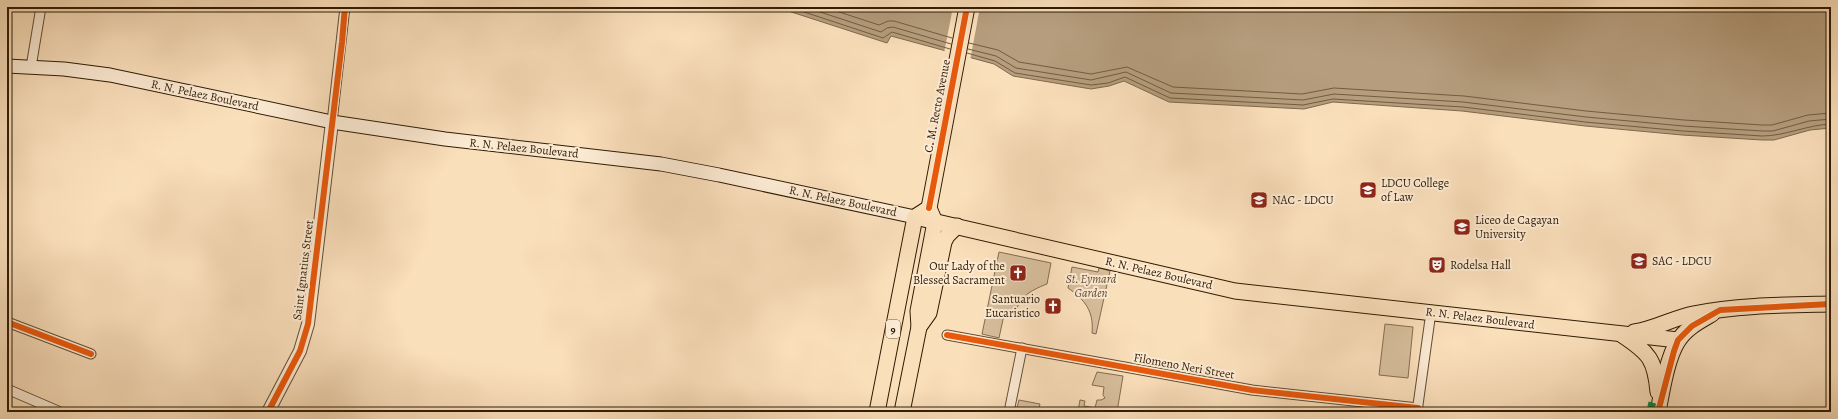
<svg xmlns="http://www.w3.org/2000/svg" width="1838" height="419" font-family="Alegreya,serif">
	<rect width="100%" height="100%" fill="#fadfbb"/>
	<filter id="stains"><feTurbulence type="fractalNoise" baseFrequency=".005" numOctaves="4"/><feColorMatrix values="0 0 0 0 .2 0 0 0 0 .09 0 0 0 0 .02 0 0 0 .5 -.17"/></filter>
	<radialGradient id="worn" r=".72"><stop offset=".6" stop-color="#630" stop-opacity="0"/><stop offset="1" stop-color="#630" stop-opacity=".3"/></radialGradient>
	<g fill="#d7be9c" stroke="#836d50">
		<path d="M999 252 1051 263 1047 284C1029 291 1019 297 1014 317L1004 315 999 338 982 334Z"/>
		<path d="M1072 267 1098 272 1099 268 1110 271 1096 334 1092 333C1094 311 1085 300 1068 288Z"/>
		<polygon points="1385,324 1413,327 1408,378 1379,375"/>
		<polygon points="1097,372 1123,376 1117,412 1078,411 1080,400 1085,401 1084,406 1095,408 1097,400 1101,400 1105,398 1103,395 1104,387 1092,385"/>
		<polygon points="1019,400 1040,404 1038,412 1016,412"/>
	</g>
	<polygon fill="#b59d7d" stroke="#7f694d" points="776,7 1831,7 1831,128 1810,130 1774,140 1762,140 1682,135 1585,126 1462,111 1333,102 1304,109 1169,102 1124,81 1109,86 1091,89 1013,76 994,64 891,36 887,43"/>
	<polygon fill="#fadfbb" points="953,7 980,7 970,61 944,53"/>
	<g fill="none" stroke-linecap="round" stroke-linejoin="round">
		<g stroke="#725c40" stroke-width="1">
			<polyline points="789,7 883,38 892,32 950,49"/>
			<polyline points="805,7 881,32 887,28 893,27 951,44"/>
			<polyline points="824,7 879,25 888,21 894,21 952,38"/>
			<polyline points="969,43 998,50 1019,62 1091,74 1127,67 1173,87 1302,94 1334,88 1464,96 1586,111 1684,120 1762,125 1772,125 1808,115 1831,113"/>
			<polyline points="968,49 996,56 1016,68 1091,80 1126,72 1171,93 1303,100 1334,94 1463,102 1586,117 1683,126 1762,131 1773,131 1809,121 1831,119"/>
			<path d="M967 53 995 61 1015 73 1091 85 1108 83 1125 77 1170 98 1303 105 1333 99 1463 107 1585 122 1683 131 1762 136C1785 136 1807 125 1831 124"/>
		</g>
		<g stroke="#624d32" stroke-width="11">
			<g id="minor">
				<polyline points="31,67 41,7"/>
				<polyline points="332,122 345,7"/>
				<polyline points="7,322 91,354"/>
				<polyline points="947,335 1252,390 1418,408"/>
				<polyline points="7,389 58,411"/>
				<polyline points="1009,412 1022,348"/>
				<polyline points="1417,412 1431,312"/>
			</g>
		</g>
		<g stroke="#624d32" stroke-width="14">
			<polyline id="tertiary" points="268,412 300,351 308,324 332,122"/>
		</g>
		<g stroke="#2f1c04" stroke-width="15">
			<polyline id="secondary" points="7,66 64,69 110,75 332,122 445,139 661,164 719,175 915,217"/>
		</g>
		<g stroke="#2f1c04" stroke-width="17">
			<g id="primary">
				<polyline points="915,217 1235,291 1678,340"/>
				<path d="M1634 332C1655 329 1673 318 1693 314 1738 305 1785 305 1831 304"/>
				<path d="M1622 335C1649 353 1655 359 1658 392"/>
				<path d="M1658 412C1662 391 1667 358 1678 341 1686 328 1700 321 1712 314"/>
			</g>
		</g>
		<g stroke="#2f1c04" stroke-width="17">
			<g id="trunk">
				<polyline points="919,327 929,313 944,242 947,236 957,226"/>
				<polyline points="877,412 915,217 929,208"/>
				<polyline points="902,412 919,327 918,311 935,222 929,208 967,7"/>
			</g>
		</g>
		<use href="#minor" stroke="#fcead3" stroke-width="9"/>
		<use href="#tertiary" stroke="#fcead3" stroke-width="12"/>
		<use href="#secondary" stroke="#fcead3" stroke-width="13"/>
		<use href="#primary" stroke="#fadfbb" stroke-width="15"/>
		<use href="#trunk" stroke="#fadfbb" stroke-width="15"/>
		<polyline stroke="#00873e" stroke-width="5" stroke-dasharray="10 5" stroke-linecap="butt" points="1648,404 1659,407"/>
		<g stroke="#fcead3" stroke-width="8">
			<g id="cycleway">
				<polyline points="929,208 967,7"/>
				<polyline points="7,322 91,354"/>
				<polyline points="947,335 1252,390 1418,408"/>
				<polyline points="268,412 300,351 308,324 342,42 345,7"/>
				<polyline points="1658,412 1674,351 1678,340 1692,326 1720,310 1831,304"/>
			</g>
		</g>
		<use href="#cycleway" stroke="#e8590c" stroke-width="6"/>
	</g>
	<defs>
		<g id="university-square" transform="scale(0.9)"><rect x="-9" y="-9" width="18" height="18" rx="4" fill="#8f2418" stroke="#fcead3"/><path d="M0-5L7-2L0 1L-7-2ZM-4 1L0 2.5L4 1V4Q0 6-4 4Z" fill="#fff"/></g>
		<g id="theatre-square" transform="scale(0.9)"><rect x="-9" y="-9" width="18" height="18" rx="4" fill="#8f2418" stroke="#fcead3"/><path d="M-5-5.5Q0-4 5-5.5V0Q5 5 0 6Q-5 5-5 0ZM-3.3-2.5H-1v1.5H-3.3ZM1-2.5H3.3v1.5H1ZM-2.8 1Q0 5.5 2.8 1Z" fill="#fff"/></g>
		<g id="church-square" transform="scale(0.9)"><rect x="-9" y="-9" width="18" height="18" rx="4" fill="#8f2418" stroke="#fcead3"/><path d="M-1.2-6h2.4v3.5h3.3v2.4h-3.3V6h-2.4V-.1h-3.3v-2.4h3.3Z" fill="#fff"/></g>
	</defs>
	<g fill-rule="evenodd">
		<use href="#university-square" x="1368" y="190"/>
		<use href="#university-square" x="1259" y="200"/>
		<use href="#university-square" x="1462" y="227"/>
		<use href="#university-square" x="1639" y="261"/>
		<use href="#theatre-square" x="1437" y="265"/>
		<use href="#church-square" x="1018" y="273"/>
		<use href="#church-square" x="1053" y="306"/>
	</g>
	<g text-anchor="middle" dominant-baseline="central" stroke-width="4" stroke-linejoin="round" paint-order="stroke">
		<rect fill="#fcead3" stroke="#6c5a42" stroke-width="1" x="886" y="320" width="14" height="18" rx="3"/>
		<g font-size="11" font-weight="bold" fill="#2f1c04">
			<text x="893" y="329">9</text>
		</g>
		<g font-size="12" fill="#2f1c04" stroke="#fcead3">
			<text transform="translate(205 95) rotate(12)">R. N. Pelaez Boulevard</text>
			<text transform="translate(937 106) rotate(-79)">C. M. Recto Avenue</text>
			<text transform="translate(524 148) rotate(6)">R. N. Pelaez Boulevard</text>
			<text transform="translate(843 201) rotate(12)">R. N. Pelaez Boulevard</text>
			<text transform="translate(303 270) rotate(-83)">Saint Ignatius Street</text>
			<text transform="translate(1159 273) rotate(13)">R. N. Pelaez Boulevard</text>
			<text transform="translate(1480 318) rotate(7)">R. N. Pelaez Boulevard</text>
			<text transform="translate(1184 366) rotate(10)">Filomeno Neri Street</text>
		</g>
		<g font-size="12" fill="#2f1c04" stroke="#fcead3" text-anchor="start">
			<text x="1381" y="183">LDCU College<tspan x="1381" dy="14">of Law</tspan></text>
			<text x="1272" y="200">NAC - LDCU</text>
			<text x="1475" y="220">Liceo de Cagayan<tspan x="1475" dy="14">University</tspan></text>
			<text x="1652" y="261">SAC - LDCU</text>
			<text x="1450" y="265">Rodelsa Hall</text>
			<text x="1005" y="266" text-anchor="end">Our Lady of the<tspan x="1005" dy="14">Blessed Sacrament</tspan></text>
			<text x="1040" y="299" text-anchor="end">Santuario<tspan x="1040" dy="14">Eucaristico</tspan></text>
		</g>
		<g font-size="12" font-style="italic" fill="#614d32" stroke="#fcead3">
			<text x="1091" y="279">St. Eymard<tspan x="1091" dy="14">Garden</tspan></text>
		</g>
	</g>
	<rect width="1838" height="419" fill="none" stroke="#fadfbb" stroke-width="24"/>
	<rect x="8" y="8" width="1822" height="403" fill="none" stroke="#2f1c04" stroke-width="2"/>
	<rect x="12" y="12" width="1814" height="395" fill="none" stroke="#2f1c04"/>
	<rect width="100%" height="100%" filter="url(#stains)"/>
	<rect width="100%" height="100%" fill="url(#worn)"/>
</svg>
